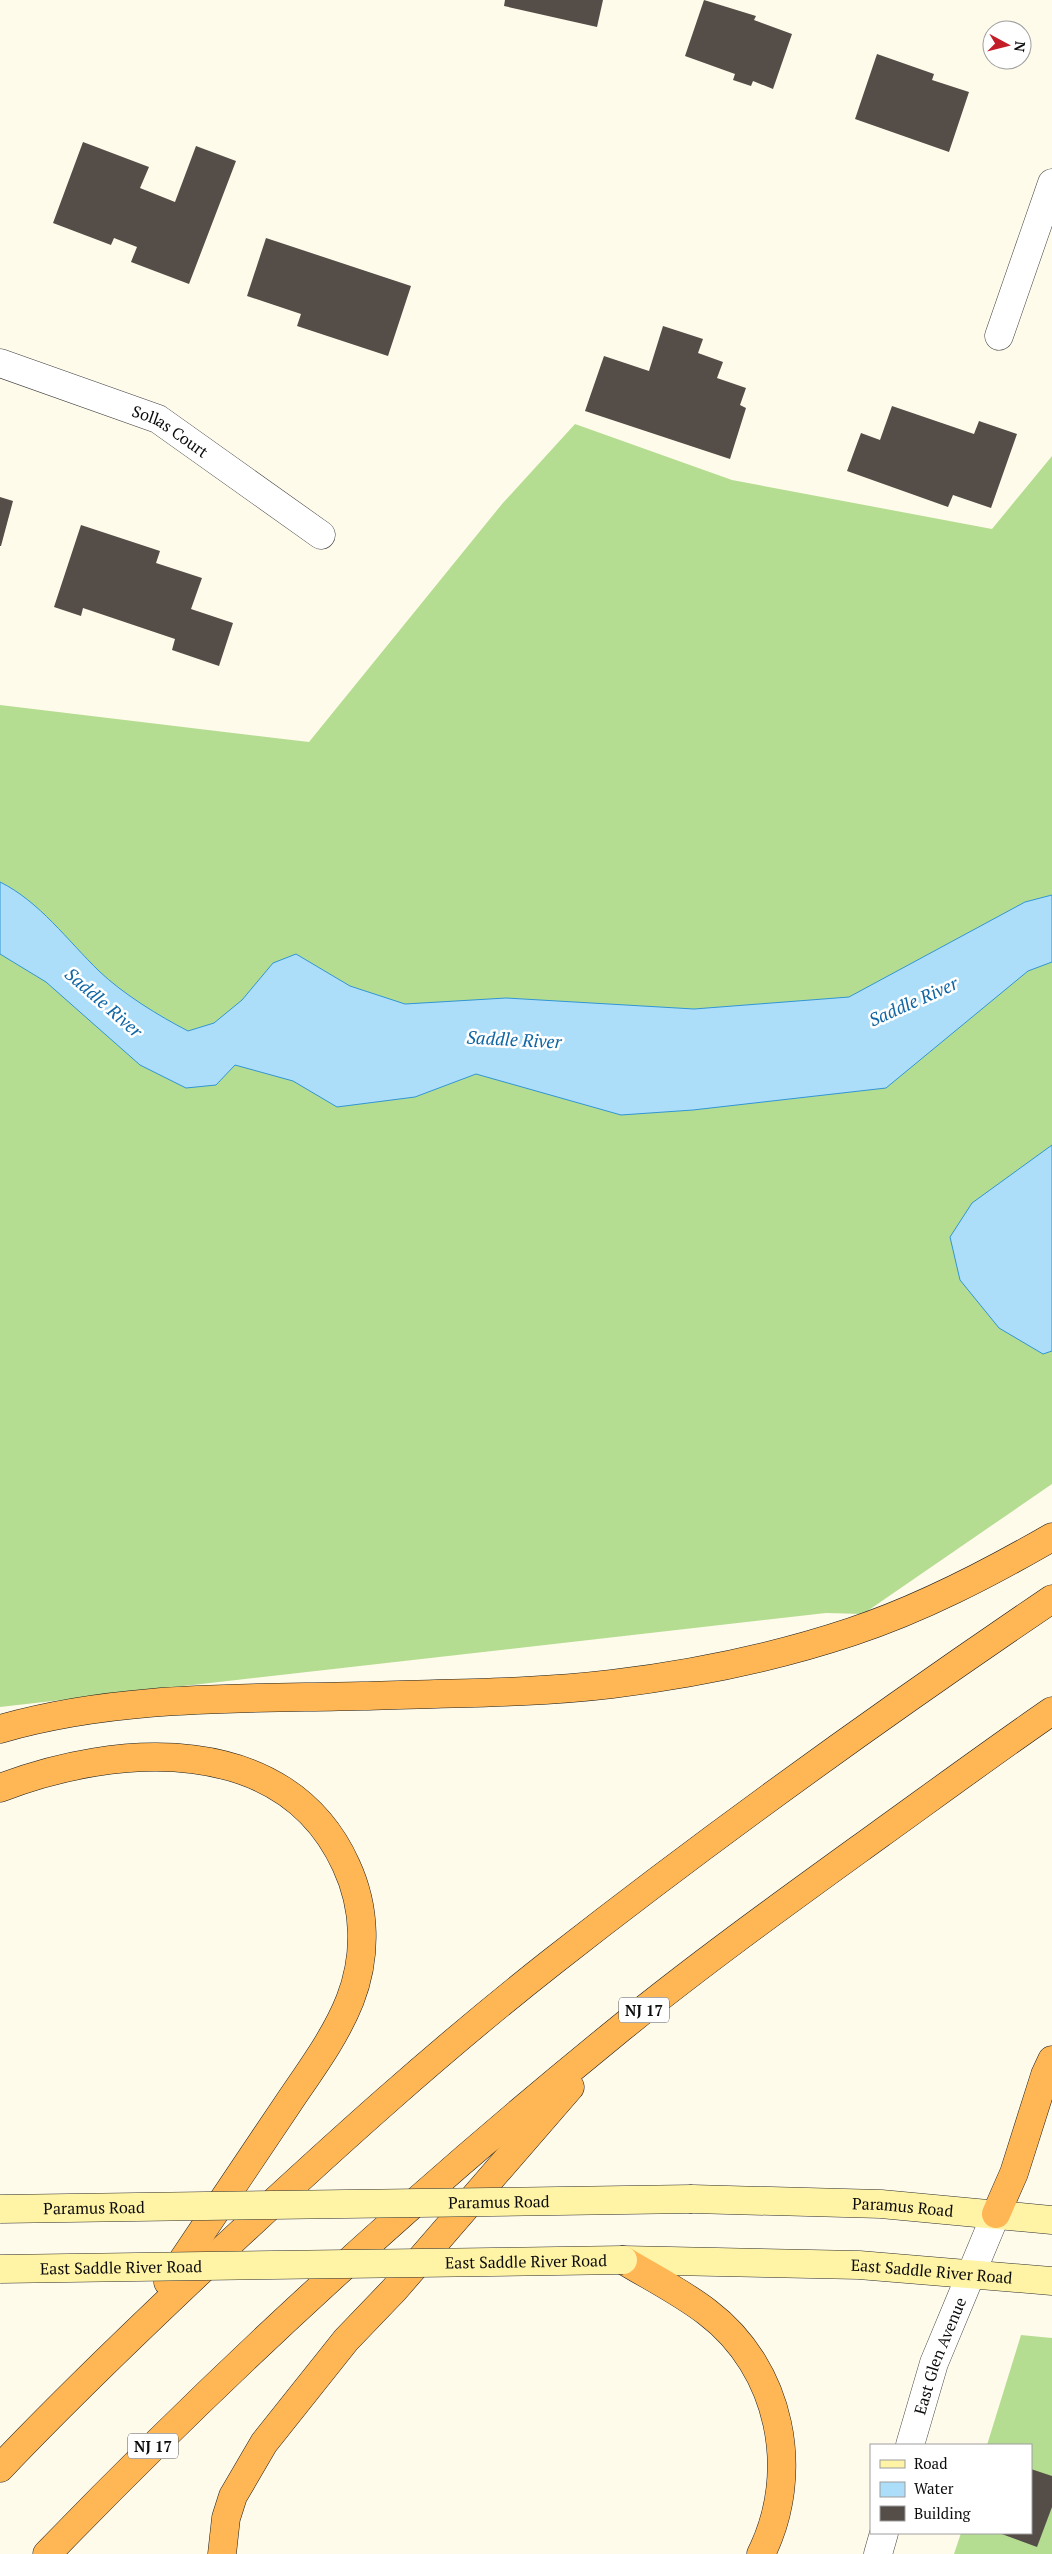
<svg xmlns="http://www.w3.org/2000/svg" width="1052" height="2554" font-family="'PT Serif',serif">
	<rect width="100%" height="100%" fill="#fffbeb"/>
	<g fill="#b5dd92">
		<polygon points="575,424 732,480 992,529 1052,456 1052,1484 863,1614 826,1613 0,1707 0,705 309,742 502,504"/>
		<polygon points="1021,2335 1052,2338 1052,2554 954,2554 961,2533 1031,2533 1031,2445 987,2445"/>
	</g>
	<g fill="#addef9" stroke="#3195d4">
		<path d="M0 882C39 901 68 941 99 971 123 994 159 1016 188 1031L214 1023 242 1000 273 963 296 954 350 986 405 1004 506 998 694 1009 849 997 1025 902 1052 895V962L1028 971 886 1088 693 1110 621 1115 476 1074 415 1097 337 1107 293 1081 235 1065 216 1085 186 1088 140 1065 46 982 0 954Z"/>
		<polygon points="1052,1145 1052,1351 1043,1354 999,1328 960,1280 950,1237 972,1203"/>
	</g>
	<g fill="#554d48">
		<polygon points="505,0 603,0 597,27 504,6"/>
		<polygon points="704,0 756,16 754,20 792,34 773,89 753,81 751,86 733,80 735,74 685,56"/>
		<polygon points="877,54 934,74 932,80 969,92 949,152 855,119"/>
		<polygon points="83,142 149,167 140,188 175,202 196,146 236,161 189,284 131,262 137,247 114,238 111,245 53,223"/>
		<polygon points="266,238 411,286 388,356 297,326 301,314 247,296"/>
		<polygon points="663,326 703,339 698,353 723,362 717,378 746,388 740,405 746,408 730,459 585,411 604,356 649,371"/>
		<polygon points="892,406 974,434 979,421 1017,434 991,508 953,495 948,507 847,471 861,433 880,440"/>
		<polygon points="0,497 13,501 1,546 0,546"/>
		<polygon points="81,525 160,551 156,563 202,578 191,609 233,623 219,666 172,650 175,639 83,608 81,616 54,607"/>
		<polygon points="1031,2469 1052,2476 1052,2507 1037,2547 999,2533 1031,2533"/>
	</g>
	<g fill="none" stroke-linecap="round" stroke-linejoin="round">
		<g stroke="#3f3f3f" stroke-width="29">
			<g id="minor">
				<polyline points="999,336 1052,183"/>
				<path id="s1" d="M0 363 158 419 321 535"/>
			</g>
		</g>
		<g stroke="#3f3f3f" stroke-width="29">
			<g id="tertiary">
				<path id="s2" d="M910 2445 934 2363 996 2214"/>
				<polyline points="878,2554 884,2533"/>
			</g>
		</g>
		<g stroke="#2e2e2e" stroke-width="29">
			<g id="secondary">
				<path id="s3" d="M692 2199 881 2204 1052 2220"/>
				<path id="s4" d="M623 2260 859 2265 1052 2281"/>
			</g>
		</g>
		<g stroke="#1d1d1d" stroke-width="29">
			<g id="trunk">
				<path d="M0 1729C118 1695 240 1699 362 1696 445 1693 529 1694 612 1684 693 1674 773 1658 851 1632 921 1609 988 1574 1052 1537"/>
				<path d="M0 1788C116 1743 285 1731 346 1865 366 1908 367 1956 350 2000 335 2038 309 2072 287 2105 247 2164 207 2223 168 2282"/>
				<polyline points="996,2214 1014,2173 1045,2075 1052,2060"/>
				<path d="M623 2260C651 2277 681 2292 707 2312 781 2368 802 2472 761 2554"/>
				<path d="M0 2468C74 2390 152 2316 231 2242 335 2145 440 2050 552 1962 714 1835 881 1715 1052 1599"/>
				<path d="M47 2554C228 2367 419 2192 621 2028 705 1960 793 1897 880 1834 937 1793 994 1751 1052 1711"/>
				<polyline points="222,2554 226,2518 233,2496 264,2443 346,2340 394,2290 570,2087"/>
			</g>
		</g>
		<use href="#minor" stroke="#fff" stroke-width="28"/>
		<use href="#tertiary" stroke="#fff" stroke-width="28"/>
		<use href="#secondary" stroke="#fff4a6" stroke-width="28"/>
		<use href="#trunk" stroke="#feb754" stroke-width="28"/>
		<g stroke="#2e2e2e" stroke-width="29" stroke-linecap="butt">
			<g id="secondary-bridge">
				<path id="s5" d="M0 2209 692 2199"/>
				<path id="s6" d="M0 2269 623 2260"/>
			</g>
		</g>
		<use href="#secondary-bridge" stroke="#fff4a6" stroke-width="28"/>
	</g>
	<g text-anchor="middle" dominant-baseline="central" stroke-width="5" stroke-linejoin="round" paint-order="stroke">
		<g fill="#fff" stroke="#555" stroke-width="1">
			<rect x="619" y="1997.5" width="50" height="25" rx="4"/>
			<rect x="128" y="2433.5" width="50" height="25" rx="4"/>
		</g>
		<g font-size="15" font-weight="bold" fill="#0c0c0c">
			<text x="644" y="2010">NJ 17</text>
			<text x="153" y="2446">NJ 17</text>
		</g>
		<g font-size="16" fill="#0c0c0c" stroke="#fff">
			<text stroke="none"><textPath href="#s1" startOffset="184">Sollas Court</textPath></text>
			<text stroke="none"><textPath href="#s5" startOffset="499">Paramus Road</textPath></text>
			<text stroke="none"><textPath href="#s3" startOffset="211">Paramus Road</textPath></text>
			<text stroke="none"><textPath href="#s5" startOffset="94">Paramus Road</textPath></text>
			<text stroke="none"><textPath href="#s6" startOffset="526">East Saddle River Road</textPath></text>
			<text stroke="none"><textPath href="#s6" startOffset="121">East Saddle River Road</textPath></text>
			<text stroke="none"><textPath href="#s4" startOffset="309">East Saddle River Road</textPath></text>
			<text stroke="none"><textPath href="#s2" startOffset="94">East Glen Avenue</textPath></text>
		</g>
		<g font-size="18" font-style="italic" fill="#1066a4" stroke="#fff">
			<text transform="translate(913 1001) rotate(-24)">Saddle River</text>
			<text transform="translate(104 1002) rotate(41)">Saddle River</text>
			<text transform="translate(514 1039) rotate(3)">Saddle River</text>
		</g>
	</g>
	<rect x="870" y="2444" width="162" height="90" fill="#ffffff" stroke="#9e9e9e"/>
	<rect x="880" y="2460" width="25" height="8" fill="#fff4a6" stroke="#9e9e9e"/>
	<text x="914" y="2469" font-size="15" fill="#0c0c0c">Road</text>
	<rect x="880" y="2482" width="25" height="15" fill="#addef9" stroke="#9e9e9e"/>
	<text x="914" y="2494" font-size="15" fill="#0c0c0c">Water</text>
	<rect x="880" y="2506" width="25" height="15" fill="#554d48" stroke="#9e9e9e"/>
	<text x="914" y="2519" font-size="15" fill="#0c0c0c">Building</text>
	<g transform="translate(1007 45) rotate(97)"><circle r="24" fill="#ffffff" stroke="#9e9e9e"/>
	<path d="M0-4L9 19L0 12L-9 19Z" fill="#c31e28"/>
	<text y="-8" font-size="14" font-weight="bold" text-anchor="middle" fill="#0c0c0c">N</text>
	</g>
</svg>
